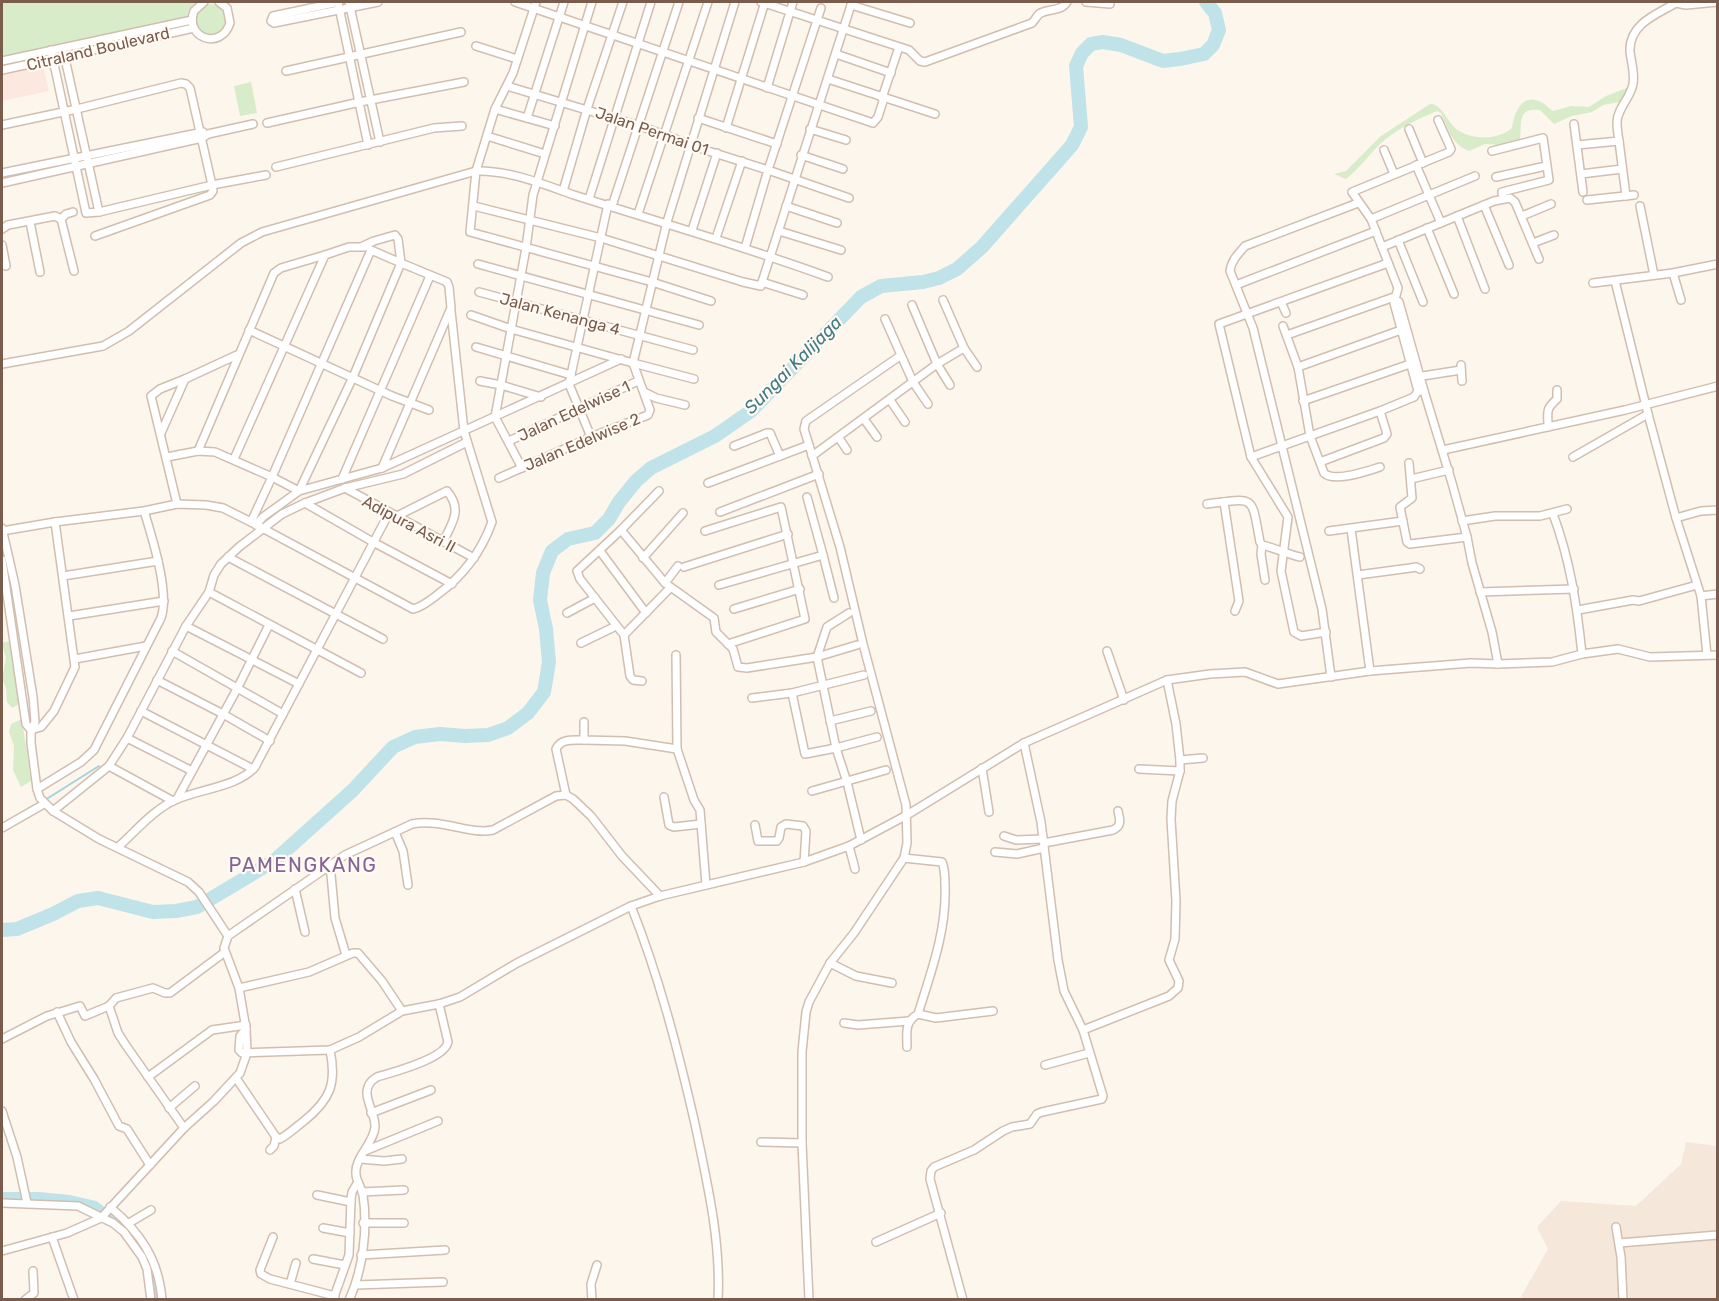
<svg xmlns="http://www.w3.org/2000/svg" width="1719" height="1301" font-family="Rubik,sans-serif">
	<rect width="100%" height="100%" fill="#fdf6ec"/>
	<polygon fill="#f5e8da" points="1686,1142 1717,1146 1717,1299 1519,1300 1548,1249 1537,1227 1561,1201 1636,1206 1681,1164"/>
	<polygon fill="#fde8e0" points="43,66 49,91 2,101 2,75"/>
	<g fill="#d8ecc9">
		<polygon points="2,2 196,2 189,9 187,17 2,57"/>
		<circle cx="211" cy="19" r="15"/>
		<polygon points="251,82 257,113 240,116 234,86"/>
		<path d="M1629 87 1625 101 1603 105 1592 112 1572 116 1554 124 1540 110C1517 108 1522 121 1520 139L1502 145 1485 144 1469 151C1451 144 1448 128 1441 113L1437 111C1416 120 1396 129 1379 145 1368 156 1359 169 1346 179L1334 174 1346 171 1381 136 1430 104H1433C1443 108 1447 120 1455 128 1469 140 1498 141 1512 128 1514 114 1521 92 1541 102 1546 104 1549 109 1553 111L1571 106 1589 107 1606 96Z"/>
		<polygon points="13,641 22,702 12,708 7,702 6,688 2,679 6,658 2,644 4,642"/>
		<polygon points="22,719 31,781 21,787 13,770 14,746 9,732 11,724"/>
	</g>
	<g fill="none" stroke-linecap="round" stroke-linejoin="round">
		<g stroke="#a5d3da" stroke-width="2">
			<polyline points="45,800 99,766"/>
			<polyline points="14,817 40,802"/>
		</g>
		<polyline stroke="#bfe3e8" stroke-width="8" points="2,1196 39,1196 69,1199 95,1205 128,1229 148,1259 155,1288 155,1300"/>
		<polyline stroke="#bfe3e8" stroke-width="14" points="2,930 17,929 53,914 78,901 98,898 153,912 176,911 197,907 274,861 353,790 393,747 415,737 440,734 465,736 488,735 508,728 528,713 544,692 549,662 546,629 540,600 543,573 552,551 568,539 595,533 609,519 619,502 636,481 651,468 715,436 751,411 861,297 881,286 923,282 939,278 957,269 982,247 1072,145 1081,127 1076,66 1082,53 1091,44 1103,42 1121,45 1163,61 1180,59 1204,54 1213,45 1219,30 1215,13 1206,2"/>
		<g stroke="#d1beb0" stroke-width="10">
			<g id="minor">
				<path d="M204 2 194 11C184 38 221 51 230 23L227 8 219 2"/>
				<polyline points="339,2 273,16 271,21 274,23 378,2"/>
				<polyline points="349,2 380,142"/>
				<polyline points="515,2 873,123 878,117 884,98"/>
				<polyline points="536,2 513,73 495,109 476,171 470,232 652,282 711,301"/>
				<path d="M761 2 909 50 920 61 925 62 1032 23C1033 22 1038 15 1039 14 1048 8 1061 12 1067 2"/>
				<polyline points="1086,2 1110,4"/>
				<polyline points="851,5 910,23"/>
				<polyline points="339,7 368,145"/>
				<polyline points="821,8 768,170 849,198"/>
				<polyline points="476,46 517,59"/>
				<polyline points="64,54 99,212"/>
				<polyline points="836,54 891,73"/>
				<polyline points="2,61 192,20"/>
				<polyline points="2,70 194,28"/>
				<polyline points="286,71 461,32"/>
				<polyline points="828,79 935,114"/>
				<polyline points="507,86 640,126 705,150 768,170 745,248"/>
				<polyline points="767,88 793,2"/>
				<polyline points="882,98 899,47"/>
				<polyline points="495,109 555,126"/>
				<polyline points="527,118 564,2"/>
				<polyline points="698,118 777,144"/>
				<polyline points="267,123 360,102 464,82"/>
				<polyline points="1574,124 1583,192"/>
				<polyline points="2,125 77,109 181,83 186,84 190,88 212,185 99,212 86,213 51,50"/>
				<polyline points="726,128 765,2"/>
				<polyline points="810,129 846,140"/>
				<polyline points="1409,129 1423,163"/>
				<polyline points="487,136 545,154"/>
				<polyline points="1619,141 1626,196"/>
				<path d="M1577 145 1619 141C1618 135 1617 128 1617 122 1617 109 1631 97 1633 84 1635 73 1631 62 1630 51 1629 24 1657 14 1676 3L1686 5 1718 2"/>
				<polyline points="1384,150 1394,174"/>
				<polyline points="1492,151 1543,138 1549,180 1502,192 1503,199"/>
				<polyline points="801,155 843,169"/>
				<polyline points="1416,165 1441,223"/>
				<polyline points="276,167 434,128 462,126"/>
				<polyline points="2,173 203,132"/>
				<polyline points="1581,174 1622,169"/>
				<polyline points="1496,177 1546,166"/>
				<polyline points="2,183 202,138 208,134 253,124"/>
				<polyline points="563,191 587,109 623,2"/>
				<polyline points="589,199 651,2"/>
				<polyline points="1587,200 1634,195"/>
				<polyline points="1484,205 1509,265"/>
				<polyline points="474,206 601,238 743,282 761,286 762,282 803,295"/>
				<polyline points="612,206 679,2"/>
				<polyline points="786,206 837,223"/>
				<polyline points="1640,206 1654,275"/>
				<polyline points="638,214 708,2"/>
				<polyline points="1457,216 1485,289"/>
				<polyline points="1522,216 1551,204"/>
				<polyline points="61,219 74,271"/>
				<polyline points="61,219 66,214 73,212"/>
				<polyline points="1371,219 1475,176"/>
				<polyline points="30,222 40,272"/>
				<polyline points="1427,228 1454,294"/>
				<polyline points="2,229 8,225 55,216 61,219"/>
				<polyline points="692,230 717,153"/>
				<polyline points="779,231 841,250"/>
				<polyline points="95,236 210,195 213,191 212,185 266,175"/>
				<polyline points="716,238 742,161"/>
				<polyline points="1398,240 1423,302"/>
				<polyline points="1533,243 1554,235"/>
				<polyline points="2,245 6,266"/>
				<polyline points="363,246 374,241 395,235 398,239 401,263 371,250 272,477 299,491 353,377 401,263 447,282 449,287 451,308 382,468"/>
				<polyline points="1382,247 1494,201 1510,198 1515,202 1539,259"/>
				<polyline points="478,264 699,325"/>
				<polyline points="1673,273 1681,300"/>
				<polyline points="1615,281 1648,414 1676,518 1701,596 1707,655"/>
				<polyline points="762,282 852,2"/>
				<polyline points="1593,283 1673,273 1718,264"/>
				<polyline points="1236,285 1376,231"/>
				<polyline points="479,292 693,350"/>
				<polyline points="943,300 964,348 977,367"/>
				<polyline points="1395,300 1399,302 1424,391"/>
				<polyline points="1281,302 1286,313"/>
				<polyline points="912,305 937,364 950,385"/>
				<polyline points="471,315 511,329 633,363 667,222 735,2"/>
				<polyline points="885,319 913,382 928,404"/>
				<path d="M1283 326 1298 367 1310 436 1324 473C1334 483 1367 471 1380 467"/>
				<polyline points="249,330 392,396 429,410"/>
				<polyline points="1287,335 1394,297"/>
				<polyline points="476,347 571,375"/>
				<polyline points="633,363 694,379"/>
				<path d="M2 364 103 346 129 331 241 243 262 232 476 171C509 170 542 184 574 195 658 222 744 246 828 277"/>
				<polyline points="1461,365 1462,381"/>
				<polyline points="1298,367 1401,330"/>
				<polyline points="1416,377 1461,370"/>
				<polyline points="480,381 501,385 541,397"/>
				<polyline points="1418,391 1394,303 1398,288 1371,219 1352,192 1449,152 1451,149 1438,120"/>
				<polyline points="644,392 656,398 685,405"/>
				<polyline points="890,400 905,422"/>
				<polyline points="1303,401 1410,364"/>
				<polyline points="495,417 526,248 533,195 592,2"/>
				<polyline points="495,417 522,468"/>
				<polyline points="864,419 877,437"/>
				<path d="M1548 427C1548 411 1545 410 1557 399V390"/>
				<polyline points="161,433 185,379 237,355"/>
				<polyline points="591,437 569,384 608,204"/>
				<polyline points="839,438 847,450"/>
				<polyline points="509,441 638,381"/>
				<polyline points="809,445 804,429 806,421 900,356"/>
				<polyline points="734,446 767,433 770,433 780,456"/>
				<polyline points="1443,450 1625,410 1718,386"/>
				<polyline points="198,451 274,273 281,268 325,255"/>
				<polyline points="812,456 937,364 964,348"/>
				<polyline points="167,457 198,451 215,452 272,477 251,522"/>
				<polyline points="1251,457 1219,324 1388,263"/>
				<polyline points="1573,457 1648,414"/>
				<polyline points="234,459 325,255 349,247 365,247"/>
				<polyline points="1320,462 1384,438 1387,434 1380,411"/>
				<polyline points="1409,463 1412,498 1400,507 1407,542 1410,544 1467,537"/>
				<polyline points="499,478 591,437 648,415 650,410 633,363"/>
				<polyline points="342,479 430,276"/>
				<polyline points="1411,479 1449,470"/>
				<polyline points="708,483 809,445 840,547 863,644 906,805 907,843 904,858 854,933 830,963 809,1002 806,1012 802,1052 802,1143 809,1300"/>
				<polyline points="345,488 474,558"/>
				<polyline points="1224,502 1239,601 1235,611"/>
				<polyline points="305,503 373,542 452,584"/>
				<polyline points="177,504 151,396 160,389 185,379"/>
				<path d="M1207 504C1256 498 1251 494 1260 542L1262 545"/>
				<polyline points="720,512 819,474"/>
				<path d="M1553 514C1570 559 1577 606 1582 654"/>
				<path d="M395 517 447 491C463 510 452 523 443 542"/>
				<polyline points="1676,518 1701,511 1718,510"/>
				<polyline points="1462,521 1495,516 1540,516 1567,509"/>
				<polyline points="256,525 263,517 299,491 382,468 621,359"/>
				<polyline points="2,528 15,585 33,697 35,722 31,730 31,743 37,789 40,798 53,811 99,839 188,882 199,892 228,936"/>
				<polyline points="1351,529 1370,671"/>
				<polyline points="621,530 665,583 714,618 716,632 733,649 738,667 747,668 817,657 857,645"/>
				<path d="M2 531 55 522 144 511 177 504 206 505 223 508 251 522 413 609C422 607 429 601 437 595 463 576 481 553 492 522L464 431 451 311"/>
				<polyline points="705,531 781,507 805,619 728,644"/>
				<polyline points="1329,531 1403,521"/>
				<polyline points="600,551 646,613"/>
				<polyline points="823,555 834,598"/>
				<polyline points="228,557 383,639"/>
				<polyline points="643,558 683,513"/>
				<polyline points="2,560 26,724 31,730"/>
				<polyline points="684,567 788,534"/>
				<polyline points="1358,575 1410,568 1416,567 1420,569"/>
				<polyline points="63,576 158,561"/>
				<path d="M1265 580 1261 554 1262 545C1275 548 1287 554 1300 557"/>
				<polyline points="665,583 678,566"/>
				<polyline points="719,585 823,555 807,497"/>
				<polyline points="209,592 361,673"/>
				<polyline points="1480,592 1574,589"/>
				<polyline points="1701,596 1718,594"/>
				<polyline points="734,609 800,589"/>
				<polyline points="1578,610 1633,600 1639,601 1697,585"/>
				<polyline points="567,613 595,598"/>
				<polyline points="849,613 827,627 817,657 836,748 847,782 861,840"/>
				<polyline points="69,616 164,601"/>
				<polyline points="186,626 299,684"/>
				<polyline points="1326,632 1301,636 1294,632 1281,571 1288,517 1251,457 1380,411 1414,397 1418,391 1424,391 1452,483 1467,537 1472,563 1492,632 1498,664"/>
				<polyline points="624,635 580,579 577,571 621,530 659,491"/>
				<polyline points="581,643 616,626"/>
				<polyline points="172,651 283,714"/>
				<polyline points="1107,651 1124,700"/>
				<polyline points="676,655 677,749 694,800 700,810 706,885"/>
				<polyline points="75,659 146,646"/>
				<path d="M1331 677 1322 609 1253 328 1230 271C1231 261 1238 254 1245 246L1358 203"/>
				<polyline points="157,680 223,714 270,741"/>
				<polyline points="642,681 633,680 630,676 624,635 670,588"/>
				<polyline points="792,693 805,754 836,748 877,737"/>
				<polyline points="752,698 792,693 864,675"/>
				<polyline points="141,711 253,769"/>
				<polyline points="830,721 871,711"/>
				<polyline points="584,722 584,740 625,741 677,749"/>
				<polyline points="31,730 41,727 54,711 75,667 55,522"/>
				<polyline points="127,738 192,771"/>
				<polyline points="1180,760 1203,758"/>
				<polyline points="109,766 173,801"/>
				<polyline points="982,768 989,812"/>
				<polyline points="1139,769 1180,771"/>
				<path d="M37 789 81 762 94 750 161 618C170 593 152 537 144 511"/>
				<polyline points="812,791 886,770"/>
				<path d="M566 795 556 749C561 738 574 740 584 740"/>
				<polyline points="664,797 669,825 674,827 701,824"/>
				<polyline points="177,799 238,687 269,625"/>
				<polyline points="53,811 109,766 127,738 186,626 209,592 214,575 221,564 239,547 282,514 305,503 345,488 403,474 467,442"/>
				<polyline points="755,825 758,841 777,841 779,838 781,827 786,824 803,826 806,831 804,862"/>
				<polyline points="2,828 44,804"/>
				<polyline points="395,832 403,851 408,885"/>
				<polyline points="1004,836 1016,840 1043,839"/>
				<path d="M1044 843 1113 830C1122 826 1120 820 1118 811"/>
				<polyline points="849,846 855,869"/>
				<path d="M118 847C135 832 153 810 175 800 199 789 238 787 255 767L389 513"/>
				<polyline points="995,852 1017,854 1044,848"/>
				<path d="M904 858 942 862C945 869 945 877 945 885 947 930 931 972 918 1014 904 1022 907 1033 907 1047"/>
				<polyline points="330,864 335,918 346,955"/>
				<polyline points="295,889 305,932"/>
				<path d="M631 906C659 976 678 1050 695 1124 707 1182 721 1240 718 1300"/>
				<polyline points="830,963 856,976 892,983"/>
				<polyline points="239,988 309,972 353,953 358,953 382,981 402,1011"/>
				<polyline points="109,1006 118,1033 125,1044 184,1128"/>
				<polyline points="57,1012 71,1042 94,1079 119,1126 127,1129 150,1165"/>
				<polyline points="918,1014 936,1018 993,1011"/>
				<polyline points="844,1023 858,1025 909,1021"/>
				<polyline points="246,1029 240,1036 239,1050 242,1053 330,1050 359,1037 402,1011 439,1004 460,997 517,963 631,906 660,896 804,862 849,846 907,815 1024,743 1167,680 1210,674 1245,672 1278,684 1370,671 1471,663 1498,664 1552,662 1582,654 1618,649 1650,657 1718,655"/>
				<polyline points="1083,1030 1169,996 1178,988 1179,981 1169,960 1175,939 1176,901 1171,819 1172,801 1180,771 1180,760 1176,724 1167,680"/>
				<polyline points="2,1039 47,1016 80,1006 85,1016 109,1006 116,998 153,988 165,993 170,993 225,952"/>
				<polyline points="1045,1065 1089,1053"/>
				<polyline points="148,1077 212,1030 246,1025"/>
				<path d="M236 1078 276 1137 280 1139C289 1134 296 1127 304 1121 330 1100 337 1084 330 1050"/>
				<polyline points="169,1108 195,1086"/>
				<polyline points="2,1111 17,1157 27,1203"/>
				<polyline points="371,1113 431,1090"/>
				<polyline points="761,1142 802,1143"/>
				<polyline points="270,1150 274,1146 276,1137"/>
				<polyline points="365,1151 438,1121"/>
				<polyline points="360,1159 384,1161 402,1159"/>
				<polyline points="362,1192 404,1190"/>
				<polyline points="317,1195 351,1202"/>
				<polyline points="2,1203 78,1206 113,1223 124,1232 142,1257 147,1269 151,1300"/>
				<path d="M110 1207C140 1232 159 1260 162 1300"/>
				<polyline points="129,1223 151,1210"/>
				<polyline points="363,1223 404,1223"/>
				<polyline points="1616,1227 1621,1257 1623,1300"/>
				<polyline points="323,1228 350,1233"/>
				<polyline points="52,1237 74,1300"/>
				<polyline points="273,1237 260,1270 261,1274 270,1279 335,1296"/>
				<polyline points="876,1242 941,1213"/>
				<polyline points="1619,1243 1718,1235"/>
				<path d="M2 1251 67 1233 101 1218 184 1128 214 1101 240 1073 247 1053 246 1029 239 988 224 948 228 936 345 855 412 824C441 818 470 835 493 830L556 796 566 795 573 799 591 816 622 856 660 896"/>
				<polyline points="361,1255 445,1250"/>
				<polyline points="313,1259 345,1265"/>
				<polyline points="290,1284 296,1263"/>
				<polyline points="356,1285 443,1282"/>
				<polyline points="25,1300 34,1293 33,1271"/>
				<polyline points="333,1300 349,1255 351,1200 352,1192 358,1182"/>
				<path d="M349 1300C363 1270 368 1228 363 1195 362 1188 356 1181 356 1174 354 1158 374 1143 375 1127 376 1110 355 1090 377 1077 393 1072 445 1059 448 1042L439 1004"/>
				<polyline points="592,1300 591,1284 597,1265"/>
				<polyline points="963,1300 930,1179 931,1171 934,1167 974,1150 1003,1131 1012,1127 1030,1124 1037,1114 1042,1112 1102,1099 1103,1096 1083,1030 1064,991 1058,960 1041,822 1024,743"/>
			</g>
		</g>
		<use href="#minor" stroke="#fff" stroke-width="7"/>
	</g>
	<g text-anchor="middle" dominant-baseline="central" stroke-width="4.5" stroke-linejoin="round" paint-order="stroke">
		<g font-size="16" fill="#7a5c4d" stroke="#fffaf3">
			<text transform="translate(98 49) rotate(-13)">Citraland Boulevard</text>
			<text transform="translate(652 131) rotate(19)">Jalan Permai 01</text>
			<text transform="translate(560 314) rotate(15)">Jalan Kenanga 4</text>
			<text transform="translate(574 411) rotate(-25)">Jalan Edelwise 1</text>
			<text transform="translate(582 442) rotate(-23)">Jalan Edelwise 2</text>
			<text transform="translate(409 524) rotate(28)">Adipura Asri II</text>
		</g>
		<g font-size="18" font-style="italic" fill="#437c86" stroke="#fffaf3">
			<text transform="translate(793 365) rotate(-45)">Sungai Kalijaga</text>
		</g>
		<g font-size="20" letter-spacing="1.5" fill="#846695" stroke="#fffaf3">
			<text x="303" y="865">PAMENGKANG</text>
		</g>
	</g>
	<rect width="1719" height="1301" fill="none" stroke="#7a5c4d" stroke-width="6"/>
</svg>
